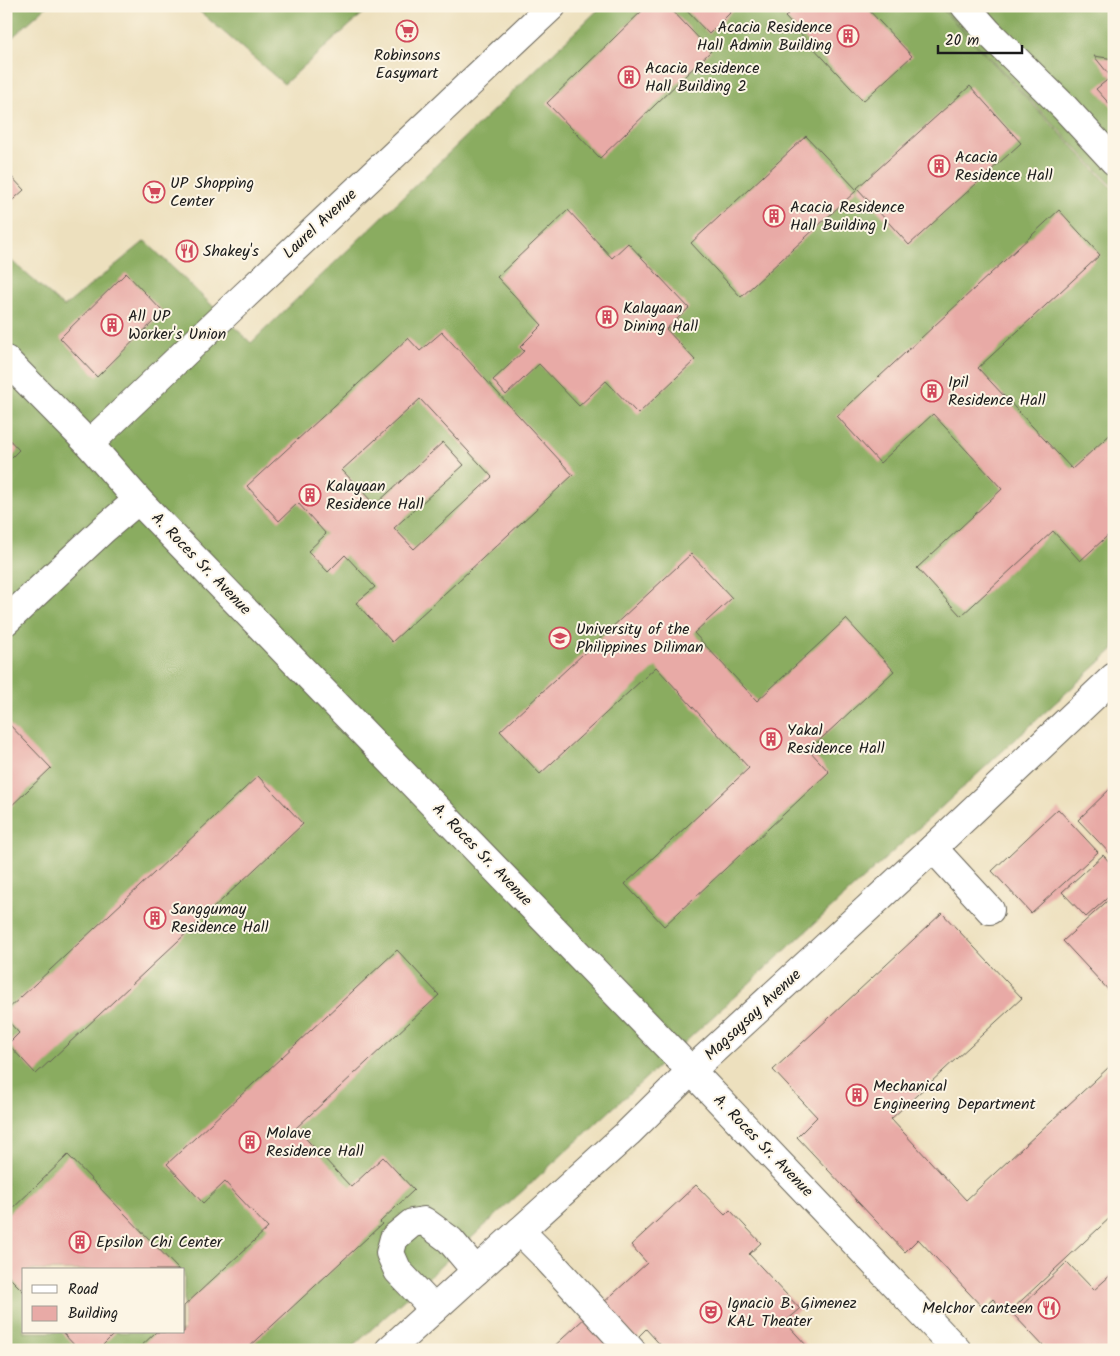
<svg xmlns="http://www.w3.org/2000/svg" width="1120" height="1356" font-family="Kalam,sans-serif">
	<rect width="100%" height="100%" fill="#fcf5e5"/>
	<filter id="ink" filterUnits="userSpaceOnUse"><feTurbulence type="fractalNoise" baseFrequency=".02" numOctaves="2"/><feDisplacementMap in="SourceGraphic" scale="10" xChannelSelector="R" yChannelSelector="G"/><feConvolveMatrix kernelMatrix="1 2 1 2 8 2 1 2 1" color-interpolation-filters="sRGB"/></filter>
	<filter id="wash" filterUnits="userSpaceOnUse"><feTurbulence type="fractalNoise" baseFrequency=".0096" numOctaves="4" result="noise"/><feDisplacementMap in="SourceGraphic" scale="20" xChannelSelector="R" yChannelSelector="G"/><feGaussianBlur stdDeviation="1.12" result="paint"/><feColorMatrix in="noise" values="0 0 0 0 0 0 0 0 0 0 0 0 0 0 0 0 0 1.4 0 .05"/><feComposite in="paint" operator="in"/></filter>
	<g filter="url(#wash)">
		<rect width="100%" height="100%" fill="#ede0be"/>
		<g fill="#8aac60" stroke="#53643e" fill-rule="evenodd">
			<polygon points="6,6 47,6 6,43"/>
			<polygon points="192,6 365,6 368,9 284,84 198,10"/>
			<path d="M602 6H939L1114 190V649L349 1350H6V256L64 307 145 241 251 343ZM24 1270H184V1332H24Z"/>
			<polygon points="940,6 1114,6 1114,187 1104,177"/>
		</g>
		<g id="blocks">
			<g fill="#e8aaa6" fill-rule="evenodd">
				<polygon points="647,6 668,6 711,51 600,158 547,103"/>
				<polygon points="682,6 737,6 709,34"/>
				<polygon points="796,6 865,6 912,56 863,101 785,17"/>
				<polygon points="1094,56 1114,59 1114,109 1096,89 1111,77"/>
				<polygon points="970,86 1021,143 909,245 857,188"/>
				<polygon points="806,136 857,190 741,297 691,243"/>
				<polygon points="9,174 24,190 6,206 6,177"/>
				<polygon points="568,210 612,258 628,243 689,308 666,329 695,360 638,414 606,381 579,406 539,364 506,395 493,380 524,351 520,347 542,325 497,277"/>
				<polygon points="1059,210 1100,255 978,368 1072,469 1114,431 1114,506 1112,508 1114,510 1114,530 1080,561 1053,531 961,616 917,568 1002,489 933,414 880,463 837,416"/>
				<polygon points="126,273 163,312 97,377 60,338"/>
				<path d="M442 332 573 475 392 642 356 603 375 587 345 555 328 572 308 551 326 534 298 503 279 521 247 486 408 338 420 351ZM420 399 492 477 414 549 394 528 464 465 443 442 375 505 342 470Z"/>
				<polygon points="6,436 19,450 6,463"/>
				<polygon points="691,554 732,598 694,633 757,701 846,619 894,671 809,750 829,772 664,926 625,884 749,768 656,667 540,774 500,731"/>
				<polygon points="6,721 51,768 6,811"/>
				<polygon points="258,776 303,824 36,1074 8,1044 19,1033 6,1019 6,1011"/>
				<polygon points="1114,785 1114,858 1078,820"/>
				<polygon points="1058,809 1098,852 1031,913 992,871"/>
				<polygon points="1103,855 1114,867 1114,892 1086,917 1062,892"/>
				<polygon points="1114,895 1114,996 1063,941"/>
				<polygon points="942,913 1022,998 891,1119 966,1200 1109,1067 1114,1072 1114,1214 1007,1314 993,1299 983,1308 918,1239 905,1252 797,1137 817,1117 773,1070"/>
				<polygon points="397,950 439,995 296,1128 351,1187 383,1157 414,1190 380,1222 382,1224 246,1350 137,1350 156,1332 184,1332 184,1306 268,1228 225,1182 203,1203 167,1164"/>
				<polygon points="68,1155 179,1270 24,1270 24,1292 6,1274 6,1215"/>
				<polygon points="696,1185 725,1215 730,1210 761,1243 749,1254 800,1309 785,1322 807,1346 803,1350 665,1350 646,1329 636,1339 603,1303 647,1263 631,1245"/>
				<polygon points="1067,1262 1094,1290 1114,1272 1114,1350 1047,1350 1013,1314"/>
				<polygon points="588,1315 620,1350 550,1350"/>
				<polygon points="62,1332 116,1332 98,1350 79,1350"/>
			</g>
		</g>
	</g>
	<g filter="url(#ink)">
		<use href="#blocks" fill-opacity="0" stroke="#656155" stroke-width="1"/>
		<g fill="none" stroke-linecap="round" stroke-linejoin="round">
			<g stroke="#656155" stroke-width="30">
				<g id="minor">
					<polyline points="965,6 988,32 1064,107 1114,161"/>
					<polyline points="6,360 89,444 138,500 703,1083 957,1350"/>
					<polyline points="89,444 238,302 552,6"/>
					<polyline points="6,621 104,529 138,500"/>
					<polyline points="933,848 990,910"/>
					<polyline points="520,1231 543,1254 631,1350"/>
					<polyline points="434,1309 398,1271 390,1253 394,1238 412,1223 424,1221 450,1240 476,1271"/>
					<polyline points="389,1350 628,1133 691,1071 933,848 1114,677"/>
				</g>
			</g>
			<use href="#minor" stroke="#fff" stroke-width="28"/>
		</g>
	</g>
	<defs>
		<g id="supermarket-ring" transform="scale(1.125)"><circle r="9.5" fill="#fcf5e5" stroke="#d1495b" stroke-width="1.5"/><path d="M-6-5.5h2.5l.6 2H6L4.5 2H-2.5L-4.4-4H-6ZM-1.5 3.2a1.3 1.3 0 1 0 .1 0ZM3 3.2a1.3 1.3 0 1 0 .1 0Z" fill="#d1495b"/></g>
		<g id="building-ring" transform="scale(1.125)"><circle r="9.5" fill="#fcf5e5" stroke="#d1495b" stroke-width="1.5"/><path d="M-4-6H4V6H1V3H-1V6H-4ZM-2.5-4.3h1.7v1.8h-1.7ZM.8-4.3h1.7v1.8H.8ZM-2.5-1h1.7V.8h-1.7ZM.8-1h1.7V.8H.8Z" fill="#d1495b"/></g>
		<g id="restaurant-ring" transform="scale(1.125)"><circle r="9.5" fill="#fcf5e5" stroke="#d1495b" stroke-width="1.5"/><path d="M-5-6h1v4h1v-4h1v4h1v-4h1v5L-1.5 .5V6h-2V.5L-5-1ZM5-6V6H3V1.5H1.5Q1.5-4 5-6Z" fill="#d1495b"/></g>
		<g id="university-ring" transform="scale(1.125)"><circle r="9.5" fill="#fcf5e5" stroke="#d1495b" stroke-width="1.5"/><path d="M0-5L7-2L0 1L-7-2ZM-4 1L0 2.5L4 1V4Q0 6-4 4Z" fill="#d1495b"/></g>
		<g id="theatre-ring" transform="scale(1.125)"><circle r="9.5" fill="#fcf5e5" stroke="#d1495b" stroke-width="1.5"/><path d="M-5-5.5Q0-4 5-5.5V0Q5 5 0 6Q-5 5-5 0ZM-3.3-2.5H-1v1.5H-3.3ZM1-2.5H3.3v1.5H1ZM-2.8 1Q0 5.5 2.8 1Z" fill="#d1495b"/></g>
	</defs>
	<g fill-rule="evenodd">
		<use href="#supermarket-ring" x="407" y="31"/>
		<use href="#building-ring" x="848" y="36"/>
		<use href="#building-ring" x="629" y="77"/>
		<use href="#building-ring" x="939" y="166"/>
		<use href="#supermarket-ring" x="154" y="192"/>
		<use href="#building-ring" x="774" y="216"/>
		<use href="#restaurant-ring" x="187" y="251"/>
		<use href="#building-ring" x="607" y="317"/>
		<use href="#building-ring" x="112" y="325"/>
		<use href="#building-ring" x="932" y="391"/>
		<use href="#building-ring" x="310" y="495"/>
		<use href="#university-ring" x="560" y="638"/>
		<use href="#building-ring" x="771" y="739"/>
		<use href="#building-ring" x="155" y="918"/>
		<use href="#building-ring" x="857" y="1095"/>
		<use href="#building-ring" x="250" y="1142"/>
		<use href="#building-ring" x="80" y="1242"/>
		<use href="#restaurant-ring" x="1049" y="1308"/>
		<use href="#theatre-ring" x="711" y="1312"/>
	</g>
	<g text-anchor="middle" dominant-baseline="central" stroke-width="4" stroke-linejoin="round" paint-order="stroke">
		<g font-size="16" fill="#1c1c1c" stroke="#fcf5e5" text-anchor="start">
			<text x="832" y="27" text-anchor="end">Acacia Residence<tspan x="832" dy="18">Hall Admin Building</tspan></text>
			<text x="407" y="55" text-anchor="middle">Robinsons<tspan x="407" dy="18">Easymart</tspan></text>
			<text x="645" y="68">Acacia Residence<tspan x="645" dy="18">Hall Building 2</tspan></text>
			<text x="955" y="157">Acacia<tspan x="955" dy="18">Residence Hall</tspan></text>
			<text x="170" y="183">UP Shopping<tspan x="170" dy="18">Center</tspan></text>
			<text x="790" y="207">Acacia Residence<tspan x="790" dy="18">Hall Building 1</tspan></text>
			<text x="203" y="251">Shakey's</text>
			<text x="623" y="308">Kalayaan<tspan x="623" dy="18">Dining Hall</tspan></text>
			<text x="128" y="316">All UP<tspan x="128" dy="18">Worker's Union</tspan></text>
			<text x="948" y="382">Ipil<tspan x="948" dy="18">Residence Hall</tspan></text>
			<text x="326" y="486">Kalayaan<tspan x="326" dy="18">Residence Hall</tspan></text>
			<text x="576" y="629">University of the<tspan x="576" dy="18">Philippines Diliman</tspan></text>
			<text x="787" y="730">Yakal<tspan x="787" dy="18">Residence Hall</tspan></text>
			<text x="171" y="909">Sanggumay<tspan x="171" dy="18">Residence Hall</tspan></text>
			<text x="873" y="1086">Mechanical<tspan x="873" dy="18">Engineering Department</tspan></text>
			<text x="266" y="1133">Molave<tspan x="266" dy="18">Residence Hall</tspan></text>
			<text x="96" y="1242">Epsilon Chi Center</text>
			<text x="727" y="1303">Ignacio B. Gimenez<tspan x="727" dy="18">KAL Theater</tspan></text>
			<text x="1033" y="1308" text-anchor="end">Melchor canteen</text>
		</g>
		<g font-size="16" fill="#1c1c1c" stroke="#fcf5e5">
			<text transform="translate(320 224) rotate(-43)">Laurel Avenue</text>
			<text transform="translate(201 564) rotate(46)">A. Roces Sr. Avenue</text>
			<text transform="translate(482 855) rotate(46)">A. Roces Sr. Avenue</text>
			<text transform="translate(753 1015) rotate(-43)">Magsaysay Avenue</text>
			<text transform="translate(763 1146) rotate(46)">A. Roces Sr. Avenue</text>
		</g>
	</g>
	<rect width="1120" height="1356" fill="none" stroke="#fcf5e5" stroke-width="25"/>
	<rect x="22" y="1268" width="162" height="65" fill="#fcf5e5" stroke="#a29e95"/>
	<rect x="32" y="1285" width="25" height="8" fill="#ffffff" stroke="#a29e95"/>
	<text x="68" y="1294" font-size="15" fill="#1c1c1c">Road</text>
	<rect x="32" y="1306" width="25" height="15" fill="#e8aaa6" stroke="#a29e95"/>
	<text x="68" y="1318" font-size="15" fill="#1c1c1c">Building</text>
	<path d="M938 45v8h84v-8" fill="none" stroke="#1c1c1c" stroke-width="2.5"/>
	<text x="945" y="45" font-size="15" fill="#1c1c1c" stroke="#fcf5e5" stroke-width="4" paint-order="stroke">20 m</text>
</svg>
